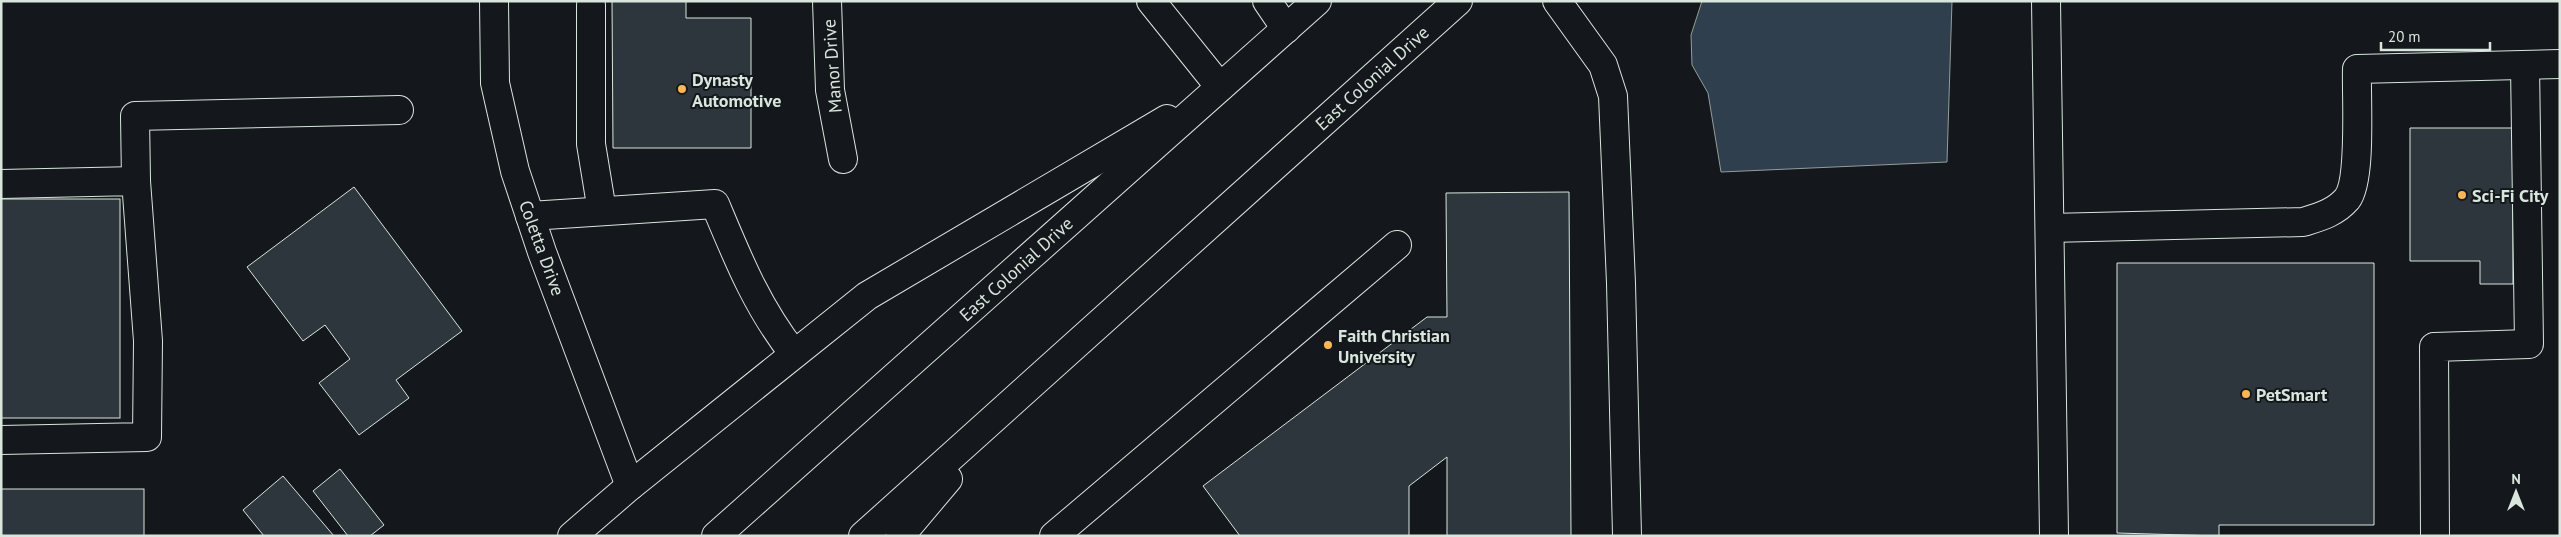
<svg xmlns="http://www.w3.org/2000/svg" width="2561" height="537" font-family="'PT Sans',sans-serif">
	<rect width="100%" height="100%" fill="#14181c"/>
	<polygon fill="#2f3f4d" stroke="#939e99" points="1702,1 1952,1 1947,162 1721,172 1708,93 1692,65 1691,35"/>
	<g fill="#2c363c" stroke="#d8e6dc">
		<polygon points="612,1 686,1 686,18 751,18 751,148 613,148"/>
		<polygon points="2410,128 2513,128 2513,284 2480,284 2480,261 2410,261"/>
		<polygon points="354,187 462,331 396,380 409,398 359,435 319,383 350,359 325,325 303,341 247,267"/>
		<polygon points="1569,192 1571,536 1447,536 1447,457 1409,486 1409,536 1240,536 1203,486 1427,317 1447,317 1446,193"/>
		<rect x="1" y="199" width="119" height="219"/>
		<polygon points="2117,263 2374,263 2374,525 2219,525 2219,536 2117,533"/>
		<polygon points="340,469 384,525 370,536 348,536 313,491"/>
		<polygon points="283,476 334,536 264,536 243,510"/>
		<rect x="1" y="489" width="143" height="47"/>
	</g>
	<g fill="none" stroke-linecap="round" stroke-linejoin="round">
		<g stroke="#d8e6dc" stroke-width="30">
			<g id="minor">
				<polyline points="494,1 495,83 515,171 542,252 630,486"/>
				<polyline points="827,1 830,90 843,159"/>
				<polyline points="1151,1 1220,87"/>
				<polyline points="1267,1 1286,29"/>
				<polyline points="1557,1 1603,65 1613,96 1621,283 1627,536"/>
				<polyline points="2046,1 2054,536"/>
				<polyline points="591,5 591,144 602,211"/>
				<polyline points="136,181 135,116 399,110"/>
				<polyline points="1,184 136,181 148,341 147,437 1,440"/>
				<path d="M530 216 715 204C738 259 757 307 794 354"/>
				<path d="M2050 228 2303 222C2319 217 2335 213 2347 199 2362 180 2356 96 2357 69L2560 64"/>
				<polyline points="1054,536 1397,245"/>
				<polyline points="2435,536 2434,347 2529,344 2525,65"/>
			</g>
		</g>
		<g stroke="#d8e6dc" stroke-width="30">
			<g id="highway">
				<polyline points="572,536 630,486 867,296 1167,119"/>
				<polyline points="716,536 1317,1"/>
				<polyline points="863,536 1458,1"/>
				<polyline points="900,536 948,479"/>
			</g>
		</g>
		<use href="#minor" stroke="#14181c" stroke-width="28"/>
		<use href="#highway" stroke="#14181c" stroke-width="28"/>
	</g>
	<g fill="#ffb74d" stroke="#14181c" stroke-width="2">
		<circle cx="682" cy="89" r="5"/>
		<circle cx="2462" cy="195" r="5"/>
		<circle cx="1328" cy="345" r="5"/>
		<circle cx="2246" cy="394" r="5"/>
	</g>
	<g text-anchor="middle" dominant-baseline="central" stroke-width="4" stroke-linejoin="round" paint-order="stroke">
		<g font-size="18" fill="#d8e6dc" stroke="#14181c">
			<text transform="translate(832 66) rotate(-94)">Manor Drive</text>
			<text transform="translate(1372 78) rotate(-42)">East Colonial Drive</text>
			<text transform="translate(542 248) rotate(70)">Coletta Drive</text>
			<text transform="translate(1016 269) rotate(-42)">East Colonial Drive</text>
		</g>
		<g font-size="18" font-weight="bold" fill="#d8e6dc" stroke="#14181c" text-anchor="start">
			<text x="692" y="79">Dynasty<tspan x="692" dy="21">Automotive</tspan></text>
			<text x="2472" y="195">Sci-Fi City</text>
			<text x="1338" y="335">Faith Christian<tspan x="1338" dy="21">University</tspan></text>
			<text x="2256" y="394">PetSmart</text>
		</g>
	</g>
	<rect width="2561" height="537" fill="none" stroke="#d8e6dc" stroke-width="5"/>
	<g transform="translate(2516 492)" stroke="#14181c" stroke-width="4" paint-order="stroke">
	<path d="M0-4L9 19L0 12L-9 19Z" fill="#d8e6dc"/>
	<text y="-8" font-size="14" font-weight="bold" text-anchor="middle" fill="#d8e6dc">N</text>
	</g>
	<path d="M2381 42v8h109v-8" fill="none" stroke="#d8e6dc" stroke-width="2.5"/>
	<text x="2388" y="42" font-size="15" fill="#d8e6dc" stroke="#14181c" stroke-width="4" paint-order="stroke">20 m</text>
</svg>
